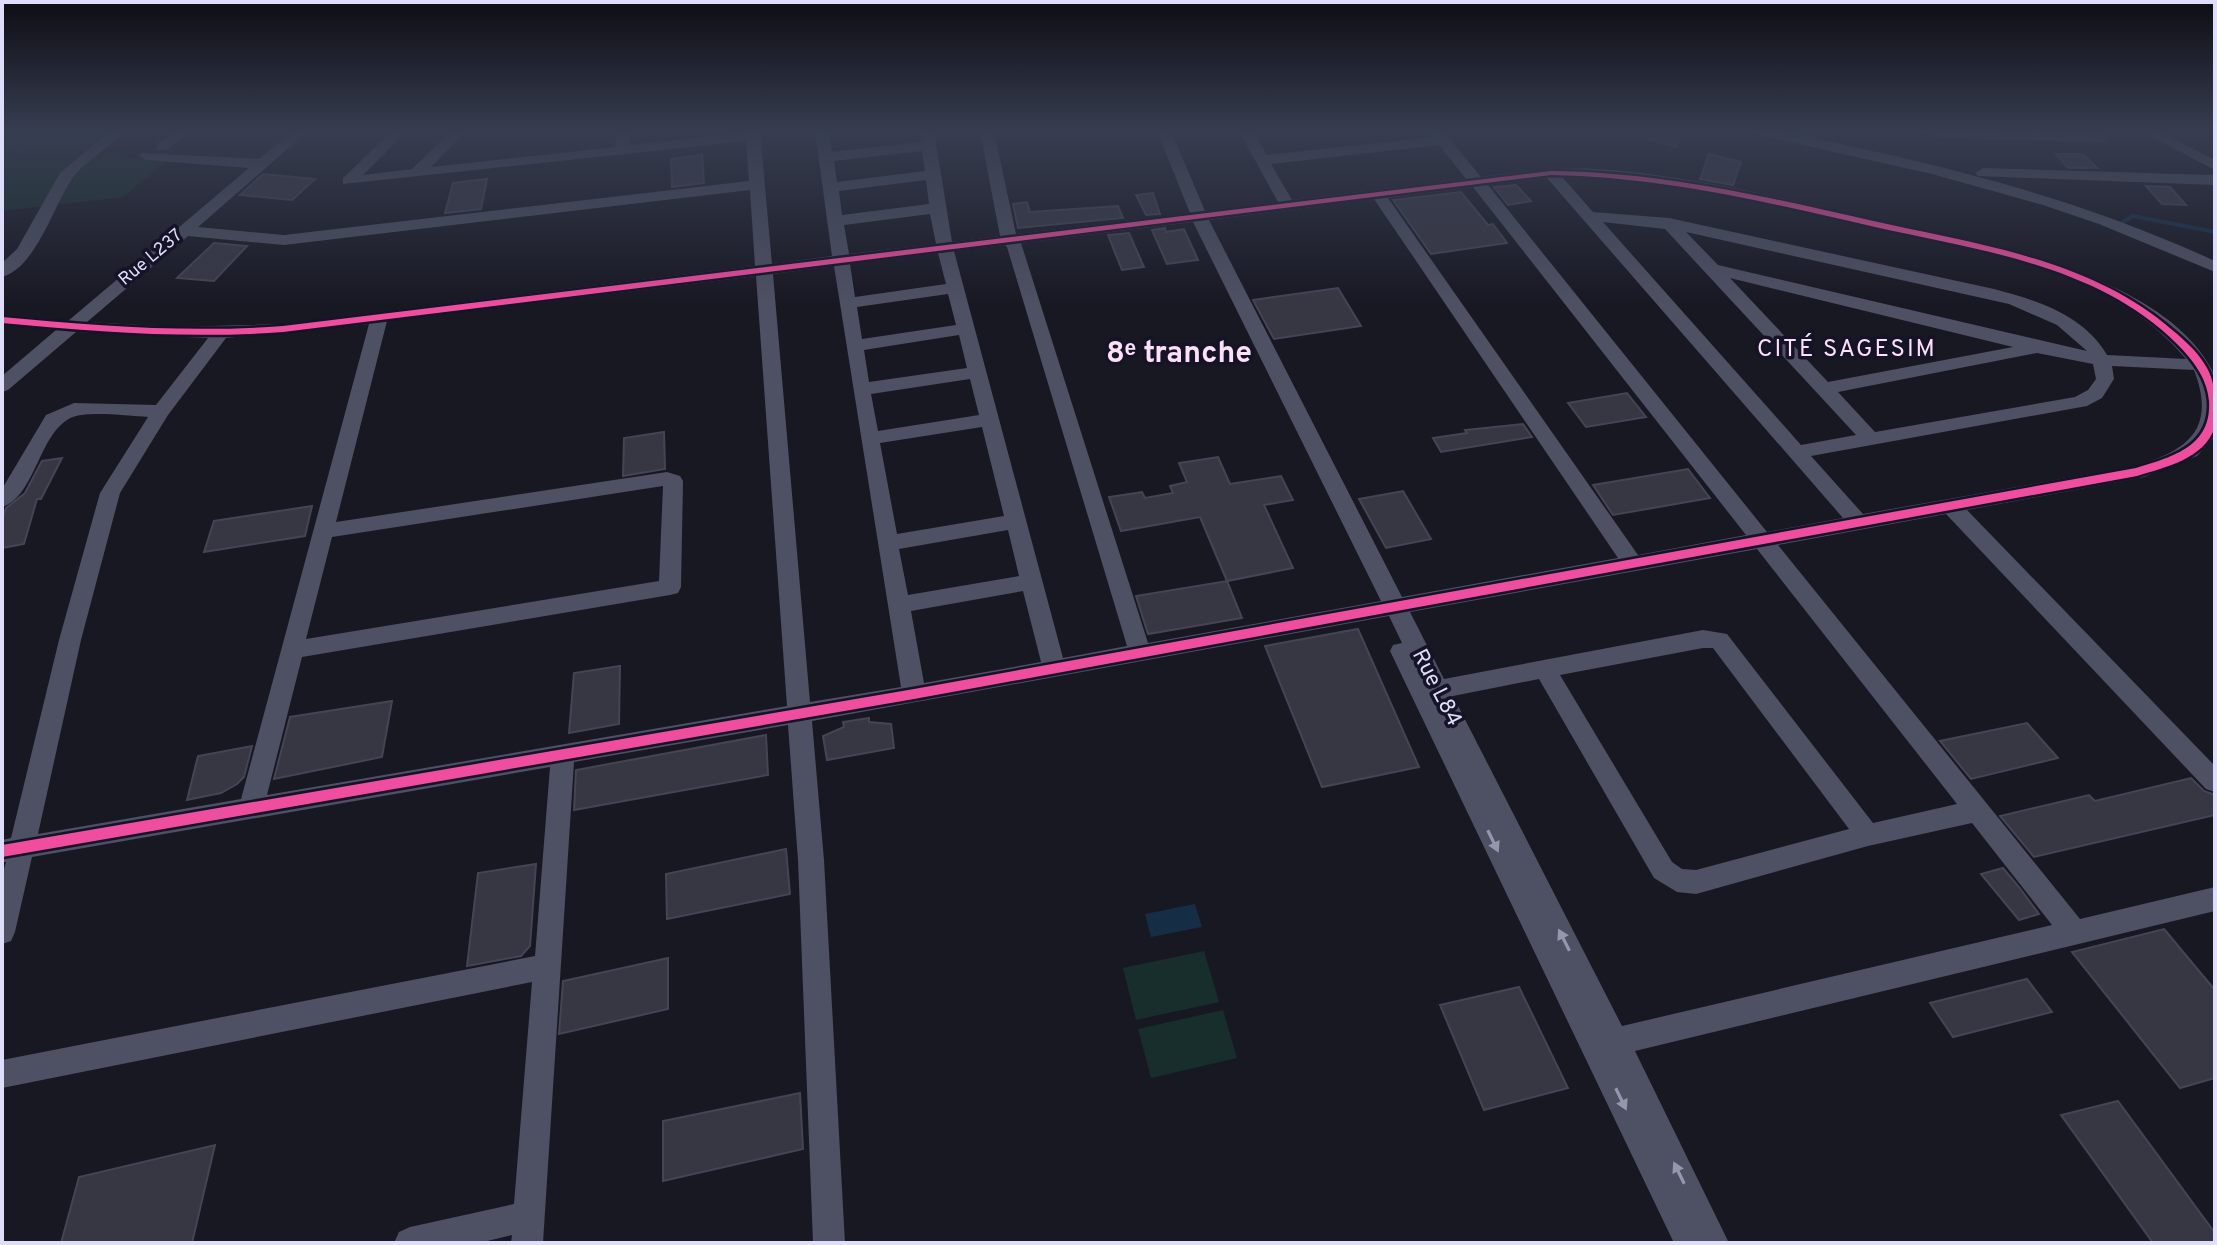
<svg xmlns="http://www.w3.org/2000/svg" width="2217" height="1245" font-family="Overpass,sans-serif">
	<rect width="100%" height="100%" fill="#181823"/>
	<g fill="#172e2c">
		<polygon points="9,131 111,131 87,153 167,161 123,197 2,211 2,136"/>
		<polygon points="1204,951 1219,1002 1136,1020 1123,968"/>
		<polygon points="1223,1010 1237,1058 1151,1078 1138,1029"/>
	</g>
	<polygon fill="#152e46" points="1195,904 1202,927 1151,937 1145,914"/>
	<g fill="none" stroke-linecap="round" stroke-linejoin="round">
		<g stroke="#152e46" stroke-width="4">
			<polyline points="2,167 39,131"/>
			<polyline points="2123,222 2133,216 2215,232"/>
		</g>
	</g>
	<g fill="#373744" stroke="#454455" stroke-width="2">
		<polygon points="1628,131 1683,131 1676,147 1628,134"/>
		<polygon points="1709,154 1741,162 1733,185 1700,179"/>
		<polygon points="2056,154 2083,154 2097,168 2068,168"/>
		<polygon points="702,155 704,183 672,187 671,159"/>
		<polygon points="263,174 315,179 292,200 240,195"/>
		<polygon points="487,179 481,209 445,213 453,183"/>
		<polygon points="1516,185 1531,201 1508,205 1494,187"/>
		<polygon points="2146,186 2170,187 2186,205 2162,204"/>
		<polygon points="1461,192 1488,225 1493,224 1507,243 1431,254 1393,200"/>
		<polygon points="1153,193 1160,214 1146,215 1136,195"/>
		<polygon points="1027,202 1030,212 1118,206 1123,218 1018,228 1013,204"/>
		<polygon points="1165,228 1166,232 1184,229 1198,260 1167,264 1152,230"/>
		<polygon points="1129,233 1144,267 1122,270 1108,235"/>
		<polygon points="214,243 247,246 214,281 177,278"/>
		<polygon points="1338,288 1361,326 1274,339 1253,300"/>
		<polygon points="1627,393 1646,417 1586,427 1568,403"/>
		<polygon points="1523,424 1532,437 1441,452 1433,438 1467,433 1465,430"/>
		<polygon points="664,432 665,469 623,476 624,438"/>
		<polygon points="1218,457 1230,484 1281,476 1293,500 1264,505 1293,568 1227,581 1200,517 1121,531 1109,497 1142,492 1145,498 1173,493 1170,486 1187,482 1179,463"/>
		<polygon points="62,458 41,499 37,499 24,544 2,548 2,520 6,508 25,493 42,461"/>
		<polygon points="1688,469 1710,498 1613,515 1593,485"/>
		<polygon points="1403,491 1431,539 1386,548 1359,499"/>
		<polygon points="312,506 305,536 204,552 214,521"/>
		<polygon points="1227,581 1242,618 1148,634 1136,596"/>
		<polygon points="1358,629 1419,767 1322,787 1265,646"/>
		<polygon points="620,666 619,724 569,733 574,673"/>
		<polygon points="392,701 382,757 274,779 290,717"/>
		<polygon points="869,718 869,722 891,724 894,748 827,760 823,736 844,727 843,722"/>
		<polygon points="2027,723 2058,758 1971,779 1940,741"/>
		<polygon points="766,735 768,775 574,810 576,770"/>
		<polygon points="252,746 244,777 237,784 221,793 187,800 198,756"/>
		<polygon points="2191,778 2204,791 2215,795 2215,815 2034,857 2000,816 2089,795 2095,801"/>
		<polygon points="786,849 790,894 667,919 666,874"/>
		<polygon points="536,864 530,946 521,956 467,966 478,873"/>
		<polygon points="2003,868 2019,887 2039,914 2019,920 1981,874"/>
		<polygon points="2164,929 2215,990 2215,1078 2180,1088 2072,952"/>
		<polygon points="668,958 668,1009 559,1034 563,981"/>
		<polygon points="2027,979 2052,1012 1953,1037 1930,1003"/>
		<polygon points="1519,987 1568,1088 1484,1110 1440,1005"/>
		<polygon points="800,1093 803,1149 663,1181 663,1121"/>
		<polygon points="2118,1101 2215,1233 2215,1243 2153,1243 2061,1115"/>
		<polygon points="215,1145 192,1243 61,1243 79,1177"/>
	</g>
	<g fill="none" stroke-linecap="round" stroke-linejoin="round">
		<g fill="#4e5063" fill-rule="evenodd">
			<path d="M110 131H125C109 149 83 161 70 182 53 208 35 268 2 277V263L17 249 60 173Z"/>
			<polygon points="175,131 191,131 167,150 157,150 157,144"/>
			<path d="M293 131H308L198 227 284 235 749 181 746 141 343 184V178L392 131H407L363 175 412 169 451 131H466L431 167 615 147 617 131H631L630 145 760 131 772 264 832 256 815 131H829L832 152 921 142 920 131H934L952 242 1000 236 980 131H994L1016 234 1190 213 1157 131H1171L1205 211 1278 202 1239 131H1253L1267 155 1433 137 1429 131H1443L1481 177C1519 172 1557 167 1596 169 1687 175 1776 197 1865 217 1966 240 2160 270 2212 370 2217 386 2215 418 2215 436L2197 456 2144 477 1967 510 2215 766V792L2206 789 1946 514 1778 545 2080 919 2215 887V911L1635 1051 1729 1243H1674L1390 651 1393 645 1402 643 1389 616 812 721 824 860 845 1243H813L798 860 788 725 574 762 543 1243H511L512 1235 479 1243H394L399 1232 410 1227 514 1204 532 982 2 1088V1060L535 956 550 767 32 857 15 932 11 941 2 944V876L6 862H2V840L11 838 59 640 100 493 148 417C129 416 90 411 73 417 39 430 36 497 2 507V489L46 415 74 403 156 405 208 338 76 332 8 390 2 392V376L56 330 2 325V315L68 321 249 168 146 160 139 156 141 153 259 159ZM1439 145 1466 179 1292 200 1271 164ZM922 151 925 171 837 182 834 161ZM1547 178 1843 518 1767 532 1488 185ZM1563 178C1664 179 1761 203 1858 225 1969 250 2108 265 2186 359L2107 355C2084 315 2036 300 1994 289L1669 218 1593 212ZM926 180 929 204 842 215 839 191ZM1473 187 1746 535 1638 555 1388 198ZM750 190 755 266 283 324 177 327 87 322 188 236 284 245ZM1374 199 1618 558 1402 597 1209 220ZM930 214 936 244 849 254 844 225ZM1193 222 1381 601 1148 643 1021 243ZM1603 222 1665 229 1856 435 1801 445ZM1686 232 2009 304 2057 325 2087 351 1718 265ZM1005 245 1007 247 1127 646 1063 658 954 251ZM938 253 946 284 855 297 850 264ZM834 266 901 687 810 702 773 274ZM756 276 787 706 267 795 302 657 670 595 678 593 681 587 683 481 680 476 667 472 336 522 387 321ZM1730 278 2013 347 1828 382ZM948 294 956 325 862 339 857 307ZM369 324 241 799 38 834 81 640 120 493 168 415 226 338ZM959 335 967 368 869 382 864 350ZM2037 353 2093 364 2096 379 2088 390 2075 397 1875 432 1838 392ZM2112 366 2194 370C2217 430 2187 450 2136 466L1863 514 1811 456 2087 406 2102 398 2114 379ZM970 379 979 415 878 431 871 394ZM982 427 1004 516 897 534 880 443ZM663 486 659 581 306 639 332 537ZM1008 530 1019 576 908 595 899 549ZM1757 549 1957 804 1873 823 1727 634 1703 630 1444 679 1410 612ZM1023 591 1041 662 924 683 911 611ZM1703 648H1713L1849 829 1696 870 1682 869 1672 862 1560 675ZM1539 679 1654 878 1677 892 1696 894 1868 846 1972 823 2052 925 1622 1026 1453 696Z"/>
			<path d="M1752 131C1792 129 1833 143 1872 151 1990 177 2105 210 2215 261V272L2099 224 2043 205 1932 174 1754 134Z"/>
			<polygon points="1917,131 2103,134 2110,138 2103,142 1941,138"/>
			<polygon points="2141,131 2158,131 2215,160 2215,170"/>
			<polygon points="1983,168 2215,175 2215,185 1978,176 1975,173"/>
		</g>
		<g stroke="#141328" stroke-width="5">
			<path id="cycleway" d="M1551 171C1660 172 1763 196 1869 220 1970 243 2083 257 2165 324 2181 337 2197 350 2207 368 2217 386 2215 406 2215 427 2204 459 2166 467 2137 476L914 699 2 857V845L914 689 2136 468C2171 457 2212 447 2209 401 2207 378 2193 360 2177 344 2098 265 1978 250 1875 227 1766 202 1663 177 1551 175L283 332C189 339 96 332 2 323V317C96 326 189 333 283 326Z"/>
		</g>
		<use href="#cycleway" fill="#ef4d9e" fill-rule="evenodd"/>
	</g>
	<defs><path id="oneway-solid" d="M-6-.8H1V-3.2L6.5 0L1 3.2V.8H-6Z" transform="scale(2)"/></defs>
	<g fill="#9697af">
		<use href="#oneway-solid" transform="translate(1493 841) rotate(64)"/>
		<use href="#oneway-solid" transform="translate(1564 940) rotate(-117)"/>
		<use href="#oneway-solid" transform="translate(1621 1099) rotate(64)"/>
		<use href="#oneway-solid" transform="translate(1679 1173) rotate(-116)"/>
	</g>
	<linearGradient id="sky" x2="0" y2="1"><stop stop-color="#0d0d13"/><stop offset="0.43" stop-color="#373d50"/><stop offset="1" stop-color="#373d50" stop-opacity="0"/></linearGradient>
	<rect width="2217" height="305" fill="url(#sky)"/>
	<g text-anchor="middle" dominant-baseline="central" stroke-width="7" stroke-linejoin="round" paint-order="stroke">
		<g font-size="18" fill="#dedefb" stroke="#141328">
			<text transform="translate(151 258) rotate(-40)">Rue L237</text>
		</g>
		<g font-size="22" fill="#dedefb" stroke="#141328">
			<text transform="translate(1436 688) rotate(63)">Rue L84</text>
		</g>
		<g font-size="24" letter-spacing="2" fill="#fce0f5" stroke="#141328">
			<text x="1847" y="350">CITÉ SAGESIM</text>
		</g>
		<g font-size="30" font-weight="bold" fill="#fce0f5" stroke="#141328">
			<text x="1179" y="354">8ᵉ tranche</text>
		</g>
	</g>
	<rect width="2217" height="1245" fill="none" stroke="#dedefb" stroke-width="8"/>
</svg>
